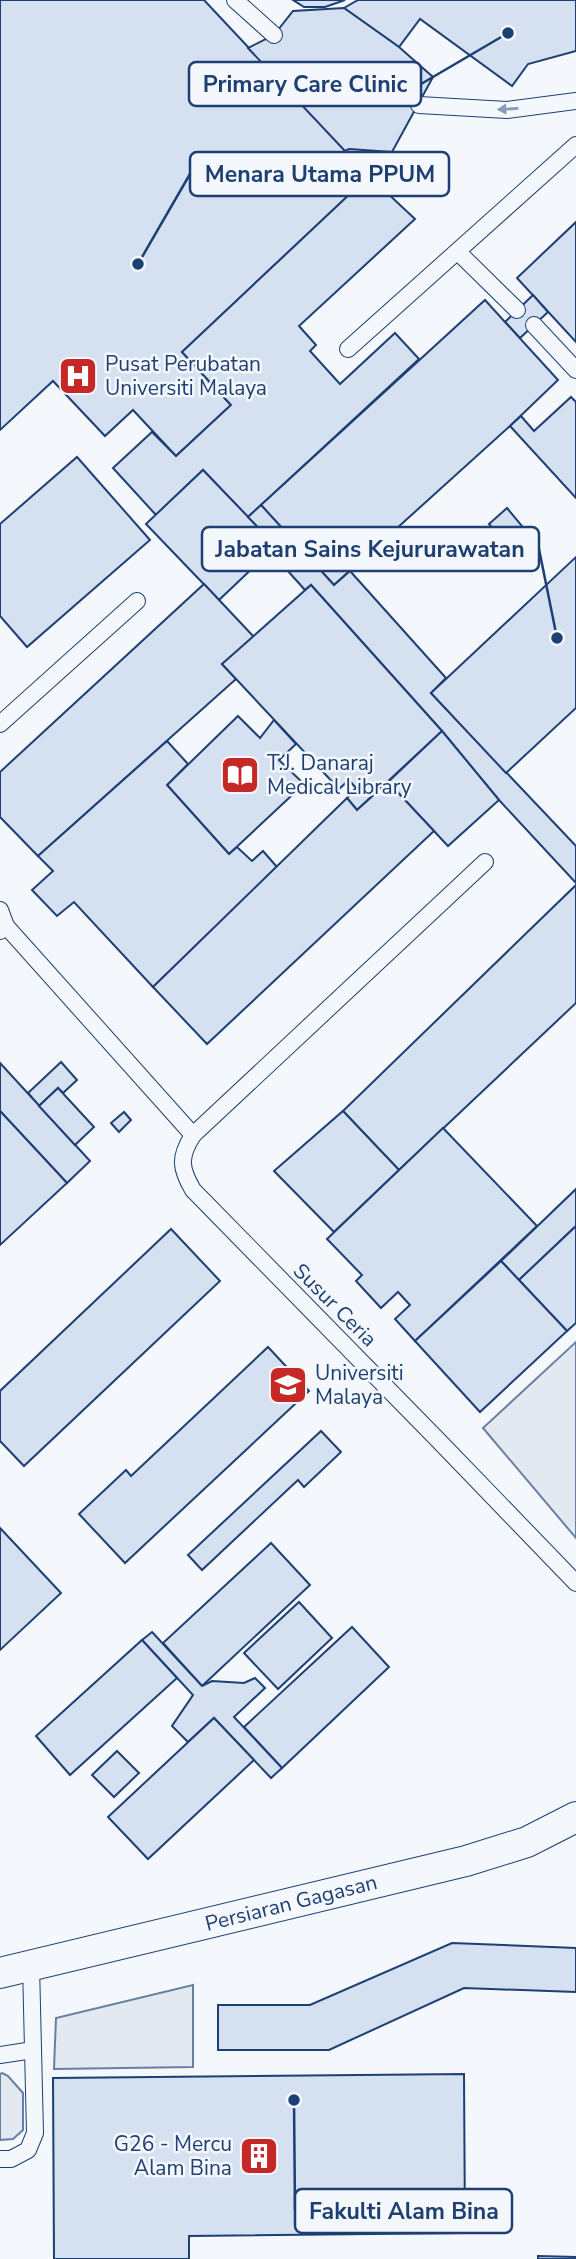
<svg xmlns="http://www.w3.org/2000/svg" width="576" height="2259" font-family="'Nunito Sans',sans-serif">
	<rect width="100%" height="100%" fill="#f4f7fb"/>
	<g fill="#e3e9f0" stroke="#687fa3" stroke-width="2">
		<polygon points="576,1342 576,1538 483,1428"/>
		<polygon points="193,1985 193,2067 54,2069 56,2018"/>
		<polygon points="2,2073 8,2076 23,2093 23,2130 13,2139 0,2140 0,2074"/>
	</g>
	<g fill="#d5e0f0" stroke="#1d3f73" stroke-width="2">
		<polygon points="0,0 204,0 369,176 182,352 231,405 176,456 133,410 105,436 53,381 0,430"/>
		<polygon points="293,0 345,0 325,7 304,7"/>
		<polygon points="358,0 576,0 576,51 528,64 512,86 420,19 399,47 344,8"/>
		<polygon points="344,8 399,47 433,77 392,152 349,149 345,151 248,48 274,35 293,11"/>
		<polygon points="369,176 415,219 299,326 316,345 310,351 340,384 395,333 419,359 248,517 203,470 156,515 113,468 152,432 176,456 231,405 182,352"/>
		<polygon points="576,222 576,342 517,278"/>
		<polygon points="533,295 548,312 520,338 505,322"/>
		<polygon points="485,300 558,380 510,426 334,585 261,505"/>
		<polygon points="571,397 576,402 576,498 510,426 521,416 534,431"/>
		<polygon points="77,457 150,540 27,647 0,616 0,524"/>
		<polygon points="203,470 276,546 219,600 146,524"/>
		<polygon points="261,505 334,585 350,571 446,678 431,693 576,846 576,883 499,800 442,731 311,585 305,590 270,551 276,546 248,517"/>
		<polygon points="507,508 522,526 504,541 489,524"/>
		<polygon points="576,557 576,708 506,773 431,693"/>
		<polygon points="204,584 254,637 222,664 236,679 38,856 0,817 0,772"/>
		<polygon points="311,585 442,731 357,810 347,798 356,788 349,780 339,789 222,664"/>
		<polygon points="238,716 260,738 274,720 296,744 279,760 304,784 229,854 167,785"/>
		<polygon points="442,731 499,800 448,846 388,782"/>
		<polygon points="167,741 188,764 167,785 229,854 237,847 252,861 263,851 277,867 153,987 74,902 57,916 32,890 53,871 38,856"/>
		<polygon points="388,782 434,831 207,1044 153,987 347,798 357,810"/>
		<polygon points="576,885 576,1003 399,1170 343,1111"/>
		<polygon points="61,1062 77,1080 63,1093 58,1088 39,1106 28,1093"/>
		<polygon points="0,1063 90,1161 67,1183 0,1111"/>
		<polygon points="58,1088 94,1127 75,1145 39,1106"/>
		<polygon points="0,1111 67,1183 0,1245"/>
		<polygon points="343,1111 399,1170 334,1232 274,1171"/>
		<polygon points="124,1112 131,1120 119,1132 111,1123"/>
		<polygon points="443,1128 537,1226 415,1341 395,1319 410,1305 398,1292 381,1308 356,1281 362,1275 327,1239"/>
		<polygon points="576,1189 576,1226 519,1280 501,1261"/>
		<polygon points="576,1226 576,1323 567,1331 519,1280"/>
		<polygon points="171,1229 220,1281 24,1466 0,1441 0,1391"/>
		<polygon points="501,1261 567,1331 480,1412 415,1341"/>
		<polygon points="268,1347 309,1391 125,1563 79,1514 126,1470 131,1476"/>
		<polygon points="321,1431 341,1452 304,1487 298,1480 202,1570 188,1555"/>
		<polygon points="0,1528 61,1593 0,1650"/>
		<polygon points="271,1543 310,1585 202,1686 163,1643"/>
		<polygon points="299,1602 332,1638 278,1689 244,1653"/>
		<polygon points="352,1627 389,1667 282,1768 244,1727"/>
		<polygon points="152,1632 202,1686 212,1681 244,1683 255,1678 265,1688 234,1717 282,1768 271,1778 214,1718 188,1742 172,1726 193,1695 142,1640"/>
		<polygon points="142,1640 177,1678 70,1775 36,1736"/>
		<polygon points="214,1718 254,1760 148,1859 108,1817"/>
		<polygon points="117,1751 139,1773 114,1797 92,1775"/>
		<polygon points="452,1943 576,1948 576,1992 464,1988 329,2050 218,2050 218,2005 310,2005"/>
		<polygon points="464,2074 465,2233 189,2236 189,2259 54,2259 53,2078"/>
		<polygon points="538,2256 576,2257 576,2259 538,2259"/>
	</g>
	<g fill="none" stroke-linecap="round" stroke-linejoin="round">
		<g stroke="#1d3f73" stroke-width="18">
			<g id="lane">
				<polyline points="235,0 274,35"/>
				<polyline points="419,105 507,110 576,101"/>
				<polyline points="458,252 517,310"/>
				<polyline points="534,325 576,370"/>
				<polyline points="348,349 576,145"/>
				<polyline points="0,724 137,601"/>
				<path d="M485 862 193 1135C179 1157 180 1168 193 1190L438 1440 576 1583"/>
				<polyline points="0,910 6,926"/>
				<polyline points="0,931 6,926 193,1135"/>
				<polyline points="0,2055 33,2050"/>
				<polyline points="0,2159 11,2159 28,2150 35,2133 31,1965"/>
			</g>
		</g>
		<g stroke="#1d3f73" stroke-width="32">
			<polyline id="street" points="0,1973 466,1861 527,1842 576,1817"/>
		</g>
		<use href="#lane" stroke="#f4f7fb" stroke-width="16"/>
		<use href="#street" stroke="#f4f7fb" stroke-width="30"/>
	</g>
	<defs><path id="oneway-solid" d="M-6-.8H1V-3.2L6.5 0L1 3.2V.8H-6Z" transform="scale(1.75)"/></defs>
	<use fill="#889bb7" href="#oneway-solid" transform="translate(508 109) rotate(177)"/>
	<defs>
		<g id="hospital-square" transform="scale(2.0125)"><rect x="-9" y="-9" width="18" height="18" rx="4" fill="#c62828" stroke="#f4f7fb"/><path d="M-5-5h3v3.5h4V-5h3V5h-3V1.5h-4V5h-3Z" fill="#fff"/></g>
		<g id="library-square" transform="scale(2.0125)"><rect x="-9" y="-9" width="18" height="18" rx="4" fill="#c62828" stroke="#f4f7fb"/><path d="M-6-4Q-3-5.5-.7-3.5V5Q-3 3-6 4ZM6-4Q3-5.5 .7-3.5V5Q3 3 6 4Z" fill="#fff"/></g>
		<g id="university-square" transform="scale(2.0125)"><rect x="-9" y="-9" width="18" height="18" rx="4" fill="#c62828" stroke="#f4f7fb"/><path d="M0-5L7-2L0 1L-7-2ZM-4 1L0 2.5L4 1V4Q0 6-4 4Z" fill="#fff"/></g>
		<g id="building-square" transform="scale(2.0125)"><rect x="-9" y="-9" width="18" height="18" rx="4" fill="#c62828" stroke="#f4f7fb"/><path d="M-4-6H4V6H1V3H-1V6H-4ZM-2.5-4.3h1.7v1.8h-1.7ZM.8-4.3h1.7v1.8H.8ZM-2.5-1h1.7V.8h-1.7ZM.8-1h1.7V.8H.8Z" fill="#fff"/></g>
	</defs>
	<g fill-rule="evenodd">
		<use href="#hospital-square" x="78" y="376"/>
		<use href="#library-square" x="240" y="775"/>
		<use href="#university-square" x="288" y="1385"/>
		<use href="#building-square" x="259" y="2156"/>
	</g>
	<g text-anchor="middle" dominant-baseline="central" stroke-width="5" stroke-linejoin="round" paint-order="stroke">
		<g font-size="21" fill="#1d3f73" stroke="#f4f7fb" text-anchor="start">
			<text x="105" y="364">Pusat Perubatan<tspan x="105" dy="24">Universiti Malaya</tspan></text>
			<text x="267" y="763">T.J. Danaraj<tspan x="267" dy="24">Medical Library</tspan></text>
			<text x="315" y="1373">Universiti<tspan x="315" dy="24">Malaya</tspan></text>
			<text x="232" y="2144" text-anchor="end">G26 - Mercu<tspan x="232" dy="24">Alam Bina</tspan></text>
		</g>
		<g font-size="21" fill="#1d3f73" stroke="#f4f7fb">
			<text transform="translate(335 1305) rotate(45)">Susur Ceria</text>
			<text transform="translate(291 1903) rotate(-14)">Persiaran Gagasan</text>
		</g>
	</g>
	<path fill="none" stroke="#1d3f73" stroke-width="2.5" d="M508 33L421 84M138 264L190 174M557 638L539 549M294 2100L295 2211"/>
	<g fill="#1d3f73" stroke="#f4f7fb" stroke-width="2.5">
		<circle cx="508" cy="33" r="7"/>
		<circle cx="138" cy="264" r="7"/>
		<circle cx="557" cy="638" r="7"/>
		<circle cx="294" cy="2100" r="7"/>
	</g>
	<g fill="#f4f7fb" stroke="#1d3f73" stroke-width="2.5">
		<rect x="189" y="62" width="232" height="44" rx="7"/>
		<rect x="190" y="152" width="259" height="44" rx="7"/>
		<rect x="202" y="527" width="337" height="44" rx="7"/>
		<rect x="295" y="2189" width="217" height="44" rx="7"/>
	</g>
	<g font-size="23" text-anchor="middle" font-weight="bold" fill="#1d3f73">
		<text x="305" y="92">Primary Care Clinic</text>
		<text x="320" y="182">Menara Utama PPUM</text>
		<text x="370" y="557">Jabatan Sains Kejururawatan</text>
		<text x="404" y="2219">Fakulti Alam Bina</text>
	</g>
</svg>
